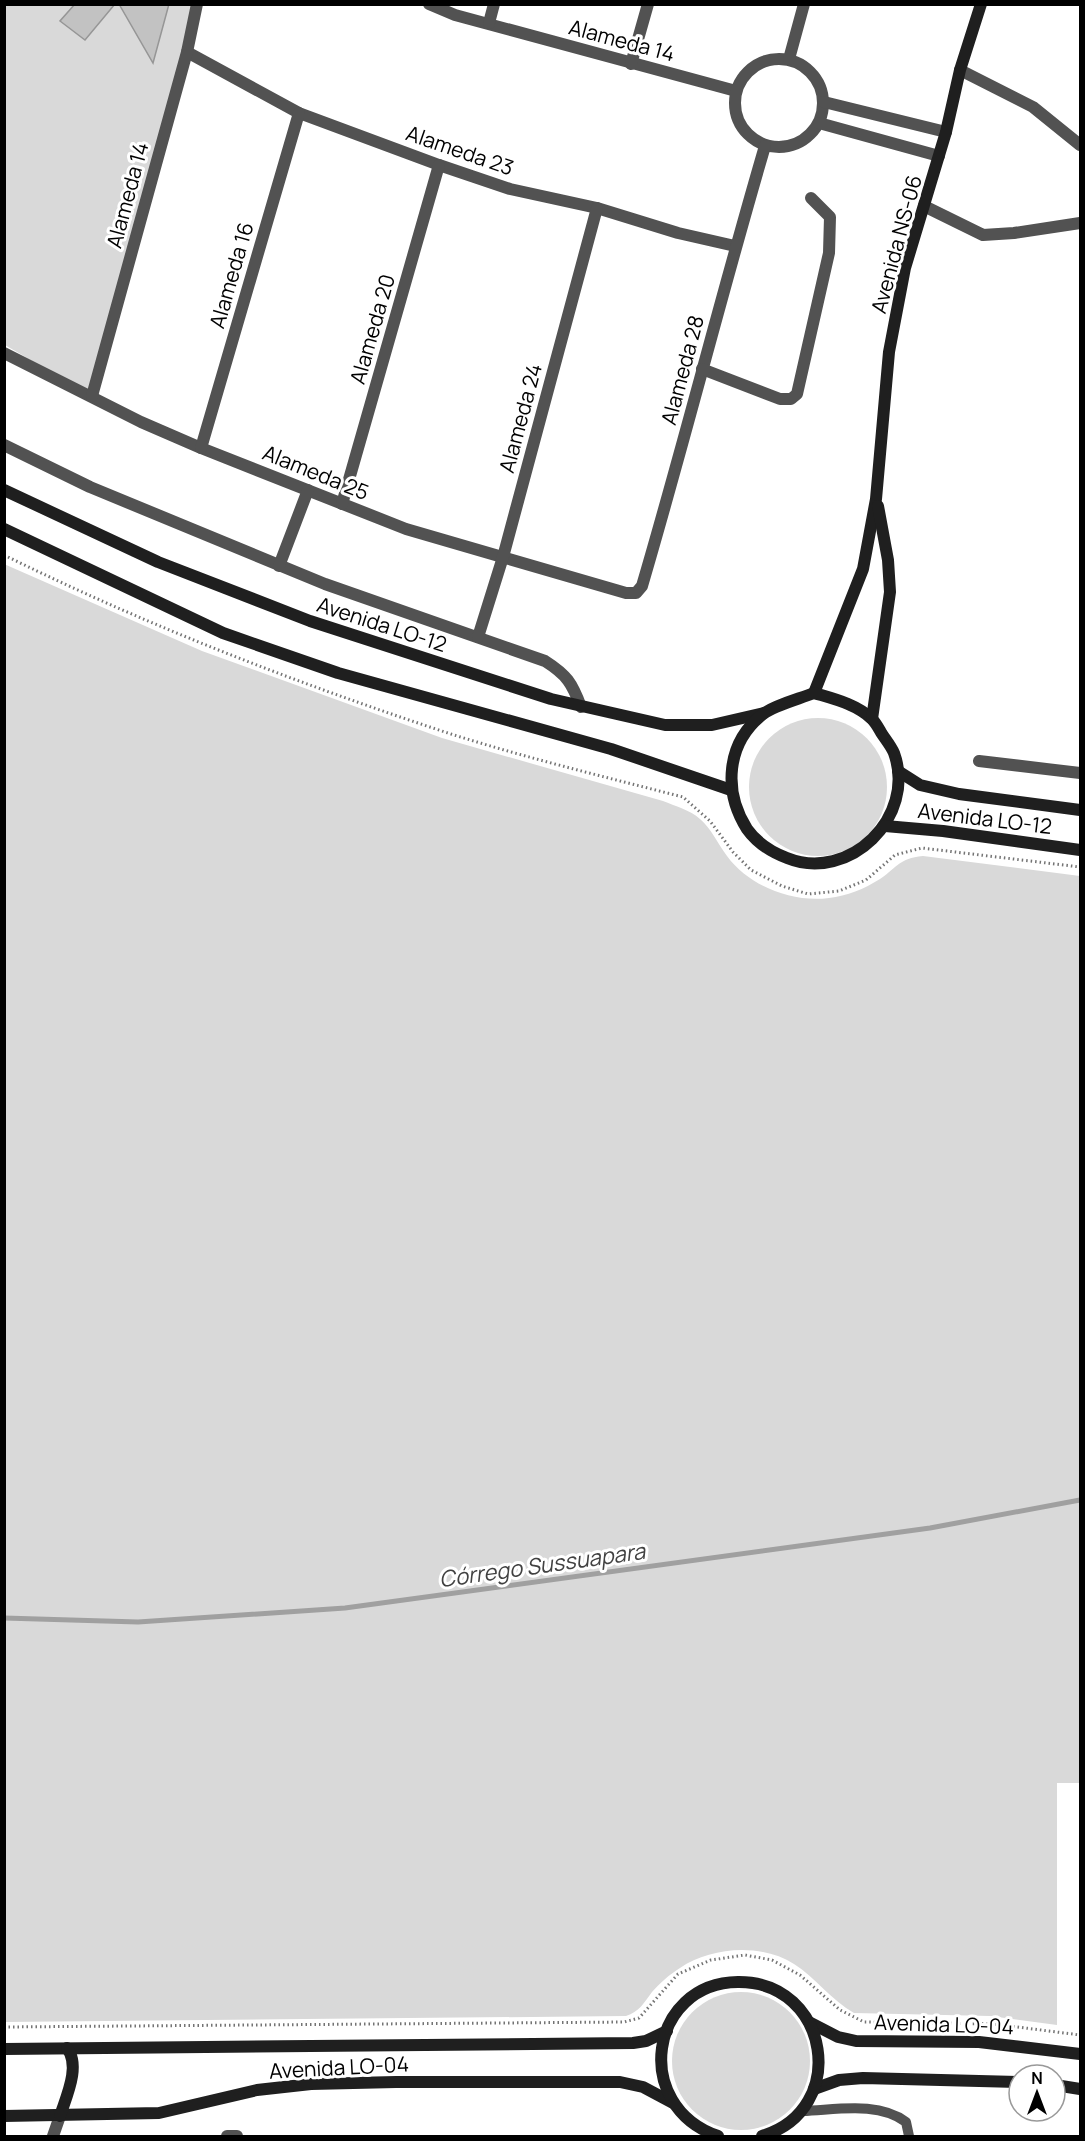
<svg xmlns="http://www.w3.org/2000/svg" width="1085" height="2141" font-family="Manrope,sans-serif">
	<rect width="100%" height="100%" fill="#fff"/>
	<g fill="#d9d9d9">
		<polygon points="5,5 197,5 92,396 5,345"/>
		<path d="M4 564 202 651 442 738 663 801C675 806 690 810 700 819 711 828 718 844 727 856 749 886 792 903 829 898 847 896 864 889 880 879 899 866 898 859 923 856L1080 876V1783H1057V2025L990 2016 854 2013C831 2000 816 1978 794 1964 761 1943 711 1947 680 1968 670 1974 659 1984 652 1992 644 2003 639 2012 626 2016L5 2022Z"/>
		<circle cx="818" cy="787" r="69"/>
		<circle cx="741" cy="2061" r="69"/>
	</g>
	<g fill="none" stroke-linecap="round" stroke-linejoin="round">
		<polyline stroke="#a0a0a0" stroke-width="5" points="4,1618 138,1622 345,1608 930,1528 1080,1500"/>
	</g>
	<g fill="#c2c2c2" stroke="#969696" stroke-width="1.5">
		<polygon points="75,4 115,4 85,40 60,21"/>
		<polygon points="119,4 169,4 153,63"/>
	</g>
	<g fill="none" stroke-linecap="round" stroke-linejoin="round">
		<g stroke="#747474" stroke-width="3" stroke-dasharray="1.5 3" stroke-linecap="butt">
			<path d="M4 555C148 626 299 684 451 734 527 758 605 777 683 797L710 821 733 852 751 870 782 886 808 894 839 891 866 880 895 855 922 848 1080 867"/>
			<polyline points="4,2027 624,2022 639,2018 678,1974 711,1960 745,1955 772,1960 800,1975 840,2010 864,2022 994,2024 1080,2035"/>
		</g>
		<path stroke="#525252" stroke-width="10" d="M803 2111C836 2110 878 2101 906 2122L909 2136"/>
		<g stroke="#525252" stroke-width="12">
			<polyline points="429,4 455,15 736,91"/>
			<polyline points="489,23 494,4"/>
			<polyline points="187,52 299,113 439,165 510,189 597,208 678,233 735,246"/>
			<circle cx="779" cy="103" r="44"/>
			<polyline points="789,59 804,4"/>
			<polyline points="631,64 648,4"/>
			<polyline points="960,70 1033,107 1080,145"/>
			<polyline points="824,102 946,132"/>
			<polyline points="819,123 939,156"/>
			<polyline points="924,206 983,235 1014,233 1080,223"/>
			<path d="M4 353 141 422 201 448 406 529 626 593H636L642 586C685 440 722 292 765 146"/>
			<polyline points="702,369 780,399 791,399 797,394 829,253 830,217 811,198"/>
			<polyline points="92,396 187,52 197,4"/>
			<path d="M4 445 90 487 325 584 545 661C567 675 572 683 581 707"/>
			<polyline points="201,448 299,113"/>
			<polyline points="342,504 439,165"/>
			<polyline points="279,566 308,490"/>
			<polyline points="478,637 503,557 597,208"/>
			<polyline points="979,761 1080,773"/>
			<polyline points="53,2136 60,2116"/>
			<polyline points="227,2136 237,2136"/>
		</g>
		<g stroke="#1f1f1f" stroke-width="12">
			<polyline points="4,490 158,562 310,621 551,699 665,725 712,725 764,713"/>
			<polyline points="4,529 223,633 338,673 611,749 731,790"/>
			<polyline points="814,693 863,569 876,499 889,352 905,268 946,132 960,70 981,4"/>
			<path d="M814 693C834 699 856 704 872 719 876 723 879 729 882 734 886 740 891 746 894 753 917 817 849 883 787 858 771 852 757 843 747 829 723 791 726 743 763 714 775 705 799 699 814 693Z"/>
			<polyline points="872,719 890,592 888,560 878,506"/>
			<polyline points="898,771 920,785 959,794 1080,810"/>
			<polyline points="885,826 943,831 1080,850"/>
			<polyline points="809,2022 838,2037 856,2041 979,2042 1080,2054"/>
			<polyline points="4,2049 633,2043 646,2041 667,2031"/>
			<polyline points="1055,2085 1080,2089"/>
			<polyline points="814,2089 839,2080 863,2078 1019,2082"/>
			<polyline points="4,2116 159,2113 257,2090 311,2084 396,2082 620,2082 643,2087 673,2103"/>
			<path d="M60 2116C66 2097 81 2066 67 2048"/>
			<path d="M718 2136C631 2106 649 1983 738 1982 830 1981 850 2110 762 2136"/>
		</g>
	</g>
	<g text-anchor="middle" dominant-baseline="central" stroke-width="6" stroke-linejoin="round" paint-order="stroke">
		<g font-size="21" fill="#000" stroke="#fff">
			<text transform="translate(622 40) rotate(15)">Alameda 14</text>
			<text transform="translate(460 150) rotate(19)">Alameda 23</text>
			<text transform="translate(127 195) rotate(-75)">Alameda 14</text>
			<text transform="translate(896 244) rotate(-75)">Avenida NS-06</text>
			<text transform="translate(231 275) rotate(-74)">Alameda 16</text>
			<text transform="translate(372 329) rotate(-74)">Alameda 20</text>
			<text transform="translate(682 370) rotate(-75)">Alameda 28</text>
			<text transform="translate(520 418) rotate(-75)">Alameda 24</text>
			<text transform="translate(316 472) rotate(22)">Alameda 25</text>
			<text transform="translate(382 624) rotate(18)">Avenida LO-12</text>
			<text transform="translate(985 818) rotate(7)">Avenida LO-12</text>
			<text transform="translate(944 2024) rotate(2)">Avenida LO-04</text>
			<text transform="translate(339 2067) rotate(-3)">Avenida LO-04</text>
		</g>
		<g font-size="22" font-style="italic" fill="#414141" stroke="#fff">
			<text transform="translate(542 1565) rotate(-8)">Córrego Sussuapara</text>
		</g>
	</g>
	<rect width="1085" height="2141" fill="none" stroke="#000000" stroke-width="12"/>
	<g transform="translate(1037 2093)"><circle r="28" fill="#ffffff" stroke="#999999" stroke-width="1.5"/>
	<path d="M0-4.5L10 22L0 15L-10 22Z" fill="#000000"/>
	<text y="-9" font-size="16" font-weight="bold" text-anchor="middle" fill="#000000">N</text>
	</g>
</svg>
